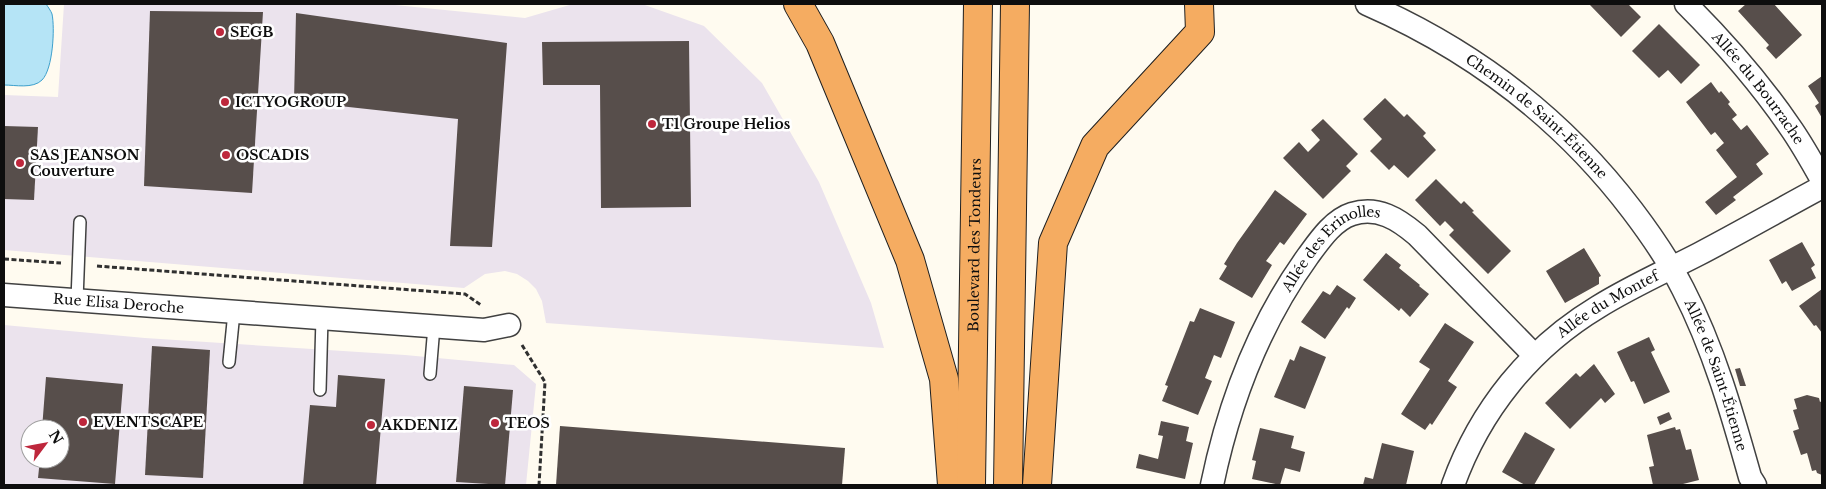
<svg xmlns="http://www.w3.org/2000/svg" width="1826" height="489" font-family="'Libre Baskerville',serif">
	<rect width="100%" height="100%" fill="#fffbf0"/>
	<g fill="#ebe3ed" fill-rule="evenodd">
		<polygon points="64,4 385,4 525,18 573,4 642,4 704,26 762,83 819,182 871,303 884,348 546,323 542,301 536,289 528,281 517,274 505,271 485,274 464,288 4,250 4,95 58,97"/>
		<path d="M4 325 145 338 405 355 514 365 536 384 526 485H4ZM30 429H60V459H30Z"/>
	</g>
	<path fill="#b5e4f6" stroke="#3da0cc" d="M4 4H46C48 7 51 11 52 14 55 28 53 69 42 80 33 89 15 85 4 85Z"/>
	<g fill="#574e4b">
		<polygon points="1589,4 1631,4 1629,5 1641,17 1621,37"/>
		<polygon points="1746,4 1774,4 1802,35 1776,59 1766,48 1769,45 1738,11"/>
		<polygon points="150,11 263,12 252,193 144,186"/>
		<polygon points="296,13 507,43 492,247 450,246 458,119 294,101"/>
		<polygon points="1659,24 1700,65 1681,84 1668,70 1659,78 1632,51"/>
		<polygon points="689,41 691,207 601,208 600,85 543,85 542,42"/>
		<polygon points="1822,76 1822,118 1815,106 1819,103 1808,86"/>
		<polygon points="1711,82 1719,93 1721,91 1730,102 1728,104 1737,115 1732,119 1741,130 1747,125 1769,154 1756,164 1763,174 1733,197 1736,200 1716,215 1705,202 1737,177 1716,150 1724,143 1715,132 1711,135 1686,102"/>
		<polygon points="1385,98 1404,117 1407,114 1426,133 1423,136 1436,150 1408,178 1394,165 1389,170 1370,151 1382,139 1363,119"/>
		<polygon points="1323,119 1358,154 1346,166 1351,171 1323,199 1283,158 1299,142 1308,152 1320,140 1311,130"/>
		<polygon points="4,126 38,127 34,200 4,199"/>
		<polygon points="1436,179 1461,204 1464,201 1474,211 1472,212 1511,251 1488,274 1449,235 1454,230 1445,221 1440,226 1415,200"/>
		<polygon points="1275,190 1307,214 1284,245 1280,242 1272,253 1266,261 1272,265 1252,298 1219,279 1227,266 1224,264 1237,243"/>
		<polygon points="1802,242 1815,265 1811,268 1816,278 1792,291 1786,281 1782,284 1769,260"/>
		<polygon points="1584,248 1601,276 1599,277 1599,284 1565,303 1546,271"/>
		<polygon points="1386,253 1401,265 1399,268 1420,285 1419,286 1429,294 1410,317 1401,308 1399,311 1363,280"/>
		<polygon points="1337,285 1356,298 1349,309 1347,307 1325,339 1301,322 1323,291 1330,295"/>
		<polygon points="1822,289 1822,333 1816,325 1814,326 1799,306"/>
		<polygon points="1200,308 1235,322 1221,358 1214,355 1205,378 1212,381 1198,415 1162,401 1168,386 1165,385 1190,321 1194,322"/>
		<polygon points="1445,323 1474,342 1448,381 1457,387 1432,425 1430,423 1425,430 1401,414 1430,369 1419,362"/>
		<polygon points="1649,337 1655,350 1651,352 1670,392 1644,404 1634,381 1631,382 1617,352"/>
		<polygon points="152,346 210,350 203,478 145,475"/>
		<polygon points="1300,346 1326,357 1305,409 1274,397 1290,359 1294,361"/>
		<polygon points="1594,364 1615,394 1605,403 1601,398 1570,429 1545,403 1576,373 1580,377"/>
		<polygon points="1740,368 1746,386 1740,386 1735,369"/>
		<polygon points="338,375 385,379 376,485 303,485 310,405 336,407"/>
		<polygon points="46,377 123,384 115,484 38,478 40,459 60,459 60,429 42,429"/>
		<polygon points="464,386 513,390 505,485 456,482"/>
		<polygon points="1807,395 1819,398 1820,402 1822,401 1822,475 1817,473 1816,470 1812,471 1807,453 1801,455 1793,431 1799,429 1793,410 1797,409 1794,399"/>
		<polygon points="1669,412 1672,419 1660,425 1657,417"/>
		<polygon points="1161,421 1189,427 1186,441 1193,443 1185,479 1136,468 1139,454 1158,459 1163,436 1158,435"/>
		<polygon points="560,426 845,448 842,485 556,485"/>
		<polygon points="1675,427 1676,430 1680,429 1686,450 1691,449 1699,480 1679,485 1653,485 1649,467 1654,466 1647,435"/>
		<polygon points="1260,428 1294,436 1291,448 1305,452 1300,472 1285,468 1280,485 1252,479 1256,461 1252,460"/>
		<polygon points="1525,432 1555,449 1534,485 1525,485 1502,472"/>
		<polygon points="1382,443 1414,451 1406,485 1363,485 1365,477 1373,479"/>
	</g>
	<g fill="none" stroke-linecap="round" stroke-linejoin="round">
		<g stroke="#414141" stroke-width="14">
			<g id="service">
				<polyline points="77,300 80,222"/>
				<polyline points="229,362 234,312"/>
				<polyline points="430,374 434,326"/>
				<polyline points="320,390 322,318"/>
			</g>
		</g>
		<g stroke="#414141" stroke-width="25">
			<g id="minor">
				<path id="s1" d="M1367 4C1472 50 1562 118 1632 210 1651 235 1669 261 1683 289 1714 349 1732 413 1750 477L1755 485"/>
				<path id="s2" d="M1686 4C1724 42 1760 83 1790 127 1802 144 1812 162 1822 180"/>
				<path id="s3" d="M4 295 484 330 509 325"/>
				<path id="s4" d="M1212 485C1229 403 1259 324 1308 256 1319 241 1333 220 1352 214 1378 206 1398 219 1417 235L1534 355"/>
				<path id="s5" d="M1453 485C1480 410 1530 348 1598 307 1630 287 1666 271 1699 254 1741 232 1781 209 1822 187"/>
			</g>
		</g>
		<g stroke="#1f1f1f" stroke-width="30">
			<g id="trunk">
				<polyline points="798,4 820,43 910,260 944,379 952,485"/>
				<path id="s6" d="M971 485 978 4"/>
				<polyline points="1008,485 1015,4"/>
				<polyline points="1037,485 1053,243 1095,146 1200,32 1199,4"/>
			</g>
		</g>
		<g stroke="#303030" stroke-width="3" stroke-dasharray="5 2.5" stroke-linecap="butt">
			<polyline points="4,259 61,263"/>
			<polyline points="97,266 465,294 481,305"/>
			<polyline points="522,345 545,382 539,485"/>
		</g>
		<use href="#service" stroke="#fff" stroke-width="11"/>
		<use href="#minor" stroke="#fff" stroke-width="22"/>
		<use href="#trunk" stroke="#f5ac61" stroke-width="28"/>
	</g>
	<g fill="#be273c" stroke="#fff" stroke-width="2">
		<circle cx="220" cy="32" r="5"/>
		<circle cx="225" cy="102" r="5"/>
		<circle cx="652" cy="124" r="5"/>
		<circle cx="226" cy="155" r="5"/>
		<circle cx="20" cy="163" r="5"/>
		<circle cx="83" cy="422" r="5"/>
		<circle cx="495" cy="423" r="5"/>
		<circle cx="371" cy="425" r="5"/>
	</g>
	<g text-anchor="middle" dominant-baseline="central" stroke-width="5" stroke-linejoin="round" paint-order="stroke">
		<g font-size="14" font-weight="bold" fill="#0e0e0e" stroke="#fff" text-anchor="start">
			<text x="230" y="32">SEGB</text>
			<text x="235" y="102">ICTYOGROUP</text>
			<text x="662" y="124">T1 Groupe Helios</text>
			<text x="30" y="155">SAS JEANSON<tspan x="30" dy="16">Couverture</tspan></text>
			<text x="236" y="155">OSCADIS</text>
			<text x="93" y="422">EVENTSCAPE</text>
			<text x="505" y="423">TEOS</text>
			<text x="381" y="425">AKDENIZ</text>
		</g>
		<g font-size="14" fill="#0e0e0e" stroke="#fff">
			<text stroke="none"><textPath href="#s2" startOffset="111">Allée du Bourrache</textPath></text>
			<text stroke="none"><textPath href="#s1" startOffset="205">Chemin de Saint-Étienne</textPath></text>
			<text stroke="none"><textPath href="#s6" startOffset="240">Boulevard des Tondeurs</textPath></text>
			<text stroke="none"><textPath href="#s4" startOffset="275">Allée des Erinolles</textPath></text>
			<text stroke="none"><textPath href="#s3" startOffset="115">Rue Elisa Deroche</textPath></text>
			<text stroke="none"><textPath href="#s5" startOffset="244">Allée du Montef</textPath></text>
			<text stroke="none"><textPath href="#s1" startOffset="526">Allée de Saint-Étienne</textPath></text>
		</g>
	</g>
	<rect width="1826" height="489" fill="none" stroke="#0e0e0e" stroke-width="10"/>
	<g transform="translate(45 444) rotate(58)"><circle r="24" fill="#ffffff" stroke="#9f9f9f"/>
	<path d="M0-4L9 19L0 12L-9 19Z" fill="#be273c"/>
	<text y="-8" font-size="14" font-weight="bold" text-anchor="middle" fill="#0e0e0e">N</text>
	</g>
</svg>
